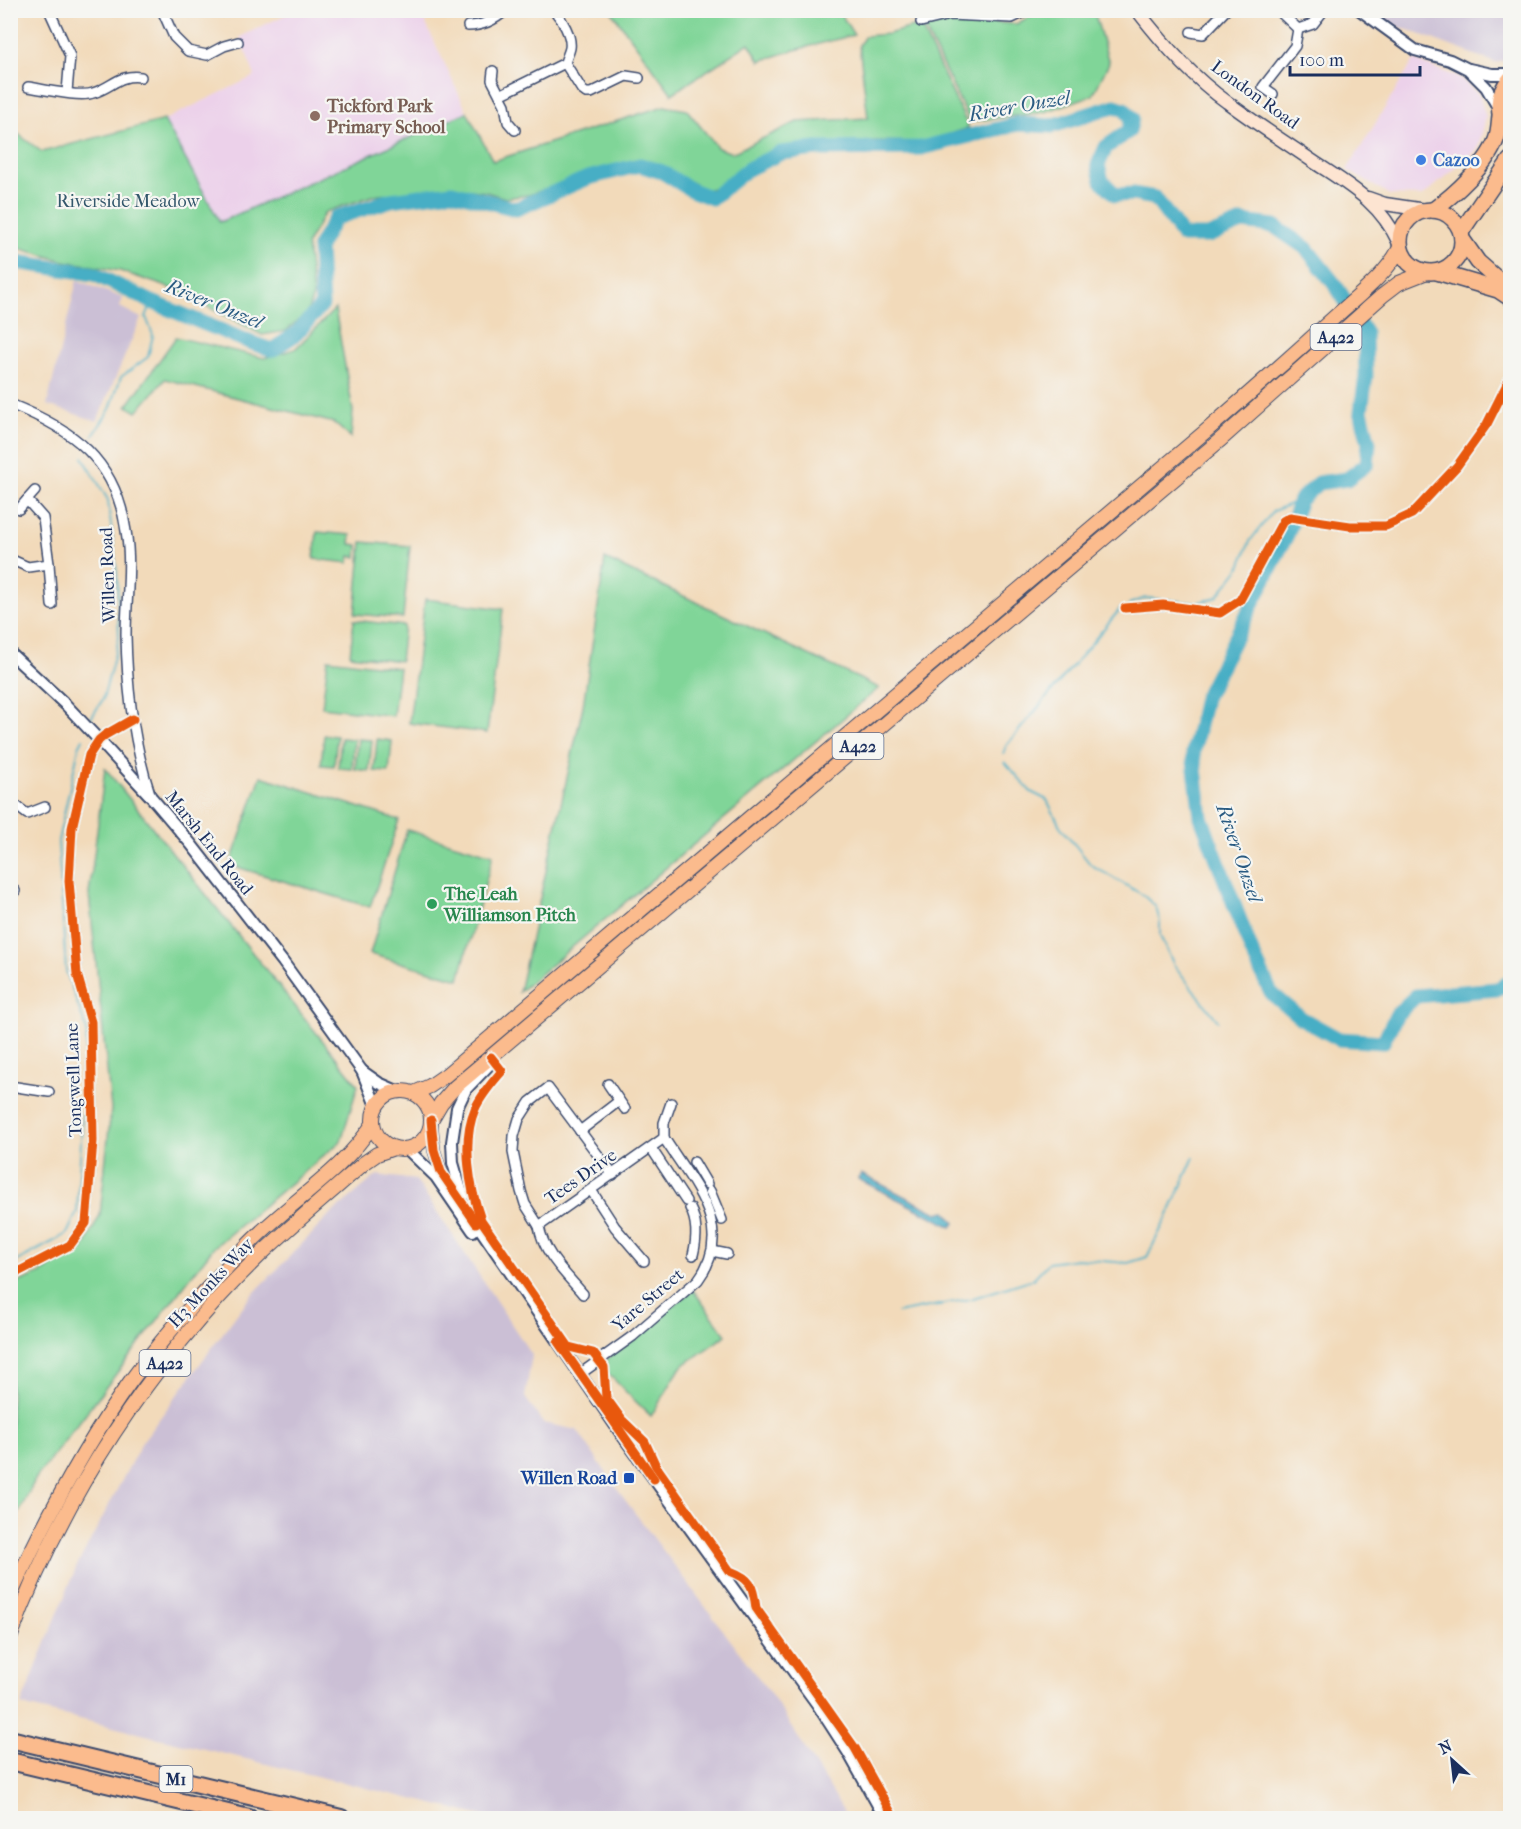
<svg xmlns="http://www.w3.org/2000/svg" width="1521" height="1829" font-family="'IM FELL French Canon',serif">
	<rect width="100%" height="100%" fill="#f6f6f2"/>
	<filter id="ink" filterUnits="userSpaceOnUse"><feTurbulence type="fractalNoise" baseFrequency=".0167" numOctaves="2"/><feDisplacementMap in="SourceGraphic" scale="12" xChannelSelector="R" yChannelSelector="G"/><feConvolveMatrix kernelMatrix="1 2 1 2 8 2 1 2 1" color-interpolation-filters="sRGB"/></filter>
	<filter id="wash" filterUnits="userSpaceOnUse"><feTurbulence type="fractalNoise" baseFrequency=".008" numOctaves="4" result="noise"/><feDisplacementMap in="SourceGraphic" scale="24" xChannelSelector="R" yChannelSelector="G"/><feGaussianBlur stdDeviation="1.35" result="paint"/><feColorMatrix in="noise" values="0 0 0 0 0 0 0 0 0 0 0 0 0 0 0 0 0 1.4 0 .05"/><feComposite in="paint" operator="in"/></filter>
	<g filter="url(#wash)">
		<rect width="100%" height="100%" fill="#f2daba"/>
		<g fill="#ecd1ea">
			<polygon points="295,10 420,11 467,112 220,222 164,120 255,76 240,37"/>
			<polygon points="1414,60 1460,78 1479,95 1486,117 1478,149 1423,196 1390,195 1347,170"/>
		</g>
		<g fill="#cbbfd5">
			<polygon points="1376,11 1510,11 1510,59 1496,63 1395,25"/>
			<polygon points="77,280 123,298 120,307 141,318 97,421 47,405"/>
			<polygon points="377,1175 416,1180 532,1355 525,1397 543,1423 577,1430 620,1493 773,1697 848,1818 491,1818 21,1705 76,1568 142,1442 249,1298 331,1214"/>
		</g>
		<g fill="#80d598" stroke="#4e827b" stroke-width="1.5">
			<polygon points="611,11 839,11 854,35 791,51 760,61 749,43 672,94"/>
			<polygon points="1040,11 1094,11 1109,63 1093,95 1045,112 970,122 923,25 949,19 1016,24"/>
			<polygon points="920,25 969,128 924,142 875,141 785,147 748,165 717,187 706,190 650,161 610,166 529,195 505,198 486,192 448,187 372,196 325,212 307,244 313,296 307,313 286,331 262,335 176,290 120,271 64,261 11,246 10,128 42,152 164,120 220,222 467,112 493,161 664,106 687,110 718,148 732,153 797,122 868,118 859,45 865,36 888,34"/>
			<polygon points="335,309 353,411 351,438 334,423 165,379 137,412 127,406 176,337 264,358 295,349"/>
			<polygon points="317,532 351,535 350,544 358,545 357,557 350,556 349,563 314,559"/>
			<polygon points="362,542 410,546 403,618 355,614"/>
			<polygon points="605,559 879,688 519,992 583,706"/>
			<polygon points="425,599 503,609 487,733 409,723"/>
			<polygon points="354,620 404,626 400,661 350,655"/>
			<polygon points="328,659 399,668 393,716 322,707"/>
			<polygon points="324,735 337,736 334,766 321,765"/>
			<polygon points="341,738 354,739 352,769 338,768"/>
			<polygon points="358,739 372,740 369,771 355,769"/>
			<polygon points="377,739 392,741 389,772 374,771"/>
			<polygon points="105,768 358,1085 341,1141 213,1248 36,1478 11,1529 11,1285 39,1274 83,1249 100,1215 111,1109 89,894"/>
			<polygon points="261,776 399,820 370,907 230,865"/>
			<polygon points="407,830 493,855 459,979 370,954"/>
			<polygon points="693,1290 726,1335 681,1367 651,1416 629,1395 607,1372 607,1359"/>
		</g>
		<polygon fill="#46aec5" stroke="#306e92" stroke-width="1.5" points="861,1174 937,1213 946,1211 955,1223 952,1227 858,1179"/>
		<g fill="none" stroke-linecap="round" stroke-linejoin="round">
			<g stroke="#46aec5" stroke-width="2">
				<polyline points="93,436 110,409 121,377 148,357 153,335 146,317 152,302"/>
				<polyline points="83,457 108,500 117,575 119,638 103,699 90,720"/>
				<polyline points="1129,604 1146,598 1196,603 1217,597 1240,567 1250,541 1273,511 1300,500"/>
				<polyline points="1003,754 1006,746 1121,608"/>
				<polyline points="1005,762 1031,792 1047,800 1060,826 1091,865 1143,895 1156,907 1160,922 1160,936 1174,965 1218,1021"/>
				<polyline points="10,1265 67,1234 77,1212 87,1031 66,971 58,841 79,747 83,739"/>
				<polyline points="897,1313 970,1299 1033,1279 1048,1263 1077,1259 1128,1263 1147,1257 1170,1211 1194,1157"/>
			</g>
			<polyline stroke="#46aec5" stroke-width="15" points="10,261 94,274 152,302 249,342 272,350 296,334 322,305 319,247 335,218 391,200 452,192 516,209 588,178 640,165 662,172 691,190 712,198 748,169 781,153 816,149 921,148 1018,124 1052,126 1115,106 1124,109 1132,118 1129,131 1106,147 1098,165 1102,181 1116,195 1133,194 1155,198 1183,236 1208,236 1242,222 1274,226 1306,248 1336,286 1365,332 1366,376 1361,411 1369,443 1367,464 1347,479 1318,483 1300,500 1287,535 1205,698 1193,753 1201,817 1252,952 1271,993 1301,1018 1339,1039 1383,1042 1397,1014 1416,996 1497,989 1510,982"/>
		</g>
	</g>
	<g filter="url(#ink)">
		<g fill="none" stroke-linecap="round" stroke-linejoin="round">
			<g stroke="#3b496c" stroke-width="12">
				<g id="minor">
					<polyline points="49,10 70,56 67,92"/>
					<polyline points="162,10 174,37 188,51 207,55 224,46 238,42"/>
					<polyline points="921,22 950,15 1012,18 1029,10"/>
					<path d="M468 26C483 26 495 20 506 10"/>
					<polyline points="1298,29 1313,24 1324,10"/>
					<polyline points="1191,32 1203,34 1226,10"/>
					<polyline points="565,63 582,90 586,93 591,93 626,76 639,78"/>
					<polyline points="493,71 492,80 505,105 508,122 515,130"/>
					<path d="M28 87C43 89 80 98 93 93 113 87 118 74 141 77"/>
					<polyline points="1273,94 1263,87 1295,46 1298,29 1278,10"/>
					<path d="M500 95 565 63C566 58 569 53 570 48 572 36 562 19 554 10"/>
					<path d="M10 404C73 429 116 460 126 531 132 565 126 601 126 635 127 689 134 746 151 797"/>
					<polyline points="19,509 35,491"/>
					<polyline points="10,559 28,567 49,564 43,518 27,500"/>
					<polyline points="49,564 52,605"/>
					<polyline points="1125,608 1163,605 1220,613 1240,600 1283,521 1290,517 1350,526 1386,526 1412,514 1457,466 1487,424 1510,378"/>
					<polyline points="10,801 27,814 45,807"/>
					<polyline points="10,892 15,891"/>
					<polyline points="10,980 13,995 10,1001"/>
					<polyline points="608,1084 625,1109"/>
					<polyline points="10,1086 49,1092"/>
					<polyline points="580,1131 619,1101"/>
					<polyline points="664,1138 664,1123 671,1103"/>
					<polyline points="651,1148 686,1201"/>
					<polyline points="694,1162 707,1184"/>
					<polyline points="591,1190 615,1227 644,1261"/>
					<polyline points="710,1191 722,1220"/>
					<path d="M690 1208C698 1223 697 1239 693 1255"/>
					<polyline points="539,1226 525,1204 521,1191 513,1152 514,1136 519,1119 530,1102 548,1088 613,1175"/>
					<polyline points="712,1251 727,1254"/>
					<polyline points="10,1276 70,1245 86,1223 93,1141 91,1022 77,974 69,881 72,828 89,755 99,740 105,735 133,719"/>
					<path d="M583 1294C566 1274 543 1253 539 1226L664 1138"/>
					<path d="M580 1374 633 1336 698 1280C737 1228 692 1183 664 1138"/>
				</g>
			</g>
			<g stroke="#3b496c" stroke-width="14">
				<g id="tertiary">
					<polyline points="1360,10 1415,50 1450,60 1468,69 1486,87 1499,109"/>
					<polyline points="1469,69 1492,74 1510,74"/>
					<polyline points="10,653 66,705 99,740 152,798 191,844 283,962 362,1071 376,1106"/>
					<polyline points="362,1071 379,1083 397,1091"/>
					<polyline points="431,1120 434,1150 441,1172 622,1435 817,1704 848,1752 885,1818"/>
					<polyline points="406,1148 436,1177 473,1231"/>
					<polyline points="463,1197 453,1163 452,1142 457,1108 466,1089 490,1064"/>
				</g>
			</g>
			<g stroke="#3b496c" stroke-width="15">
				<g id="secondary">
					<path d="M1137 10C1163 44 1192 77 1227 102 1255 123 1285 142 1314 162 1350 186 1380 202 1399 243"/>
					<polyline points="1368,198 1385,204 1425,210"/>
				</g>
			</g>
			<g stroke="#3b496c" stroke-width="16">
				<g id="primary">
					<circle cx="402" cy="1120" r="29"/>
					<path d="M414 1093 430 1086 446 1075 1206 431C1250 393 1294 354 1337 315 1359 295 1386 275 1400 248"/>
					<polyline points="431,1120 441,1103 455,1087 1219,441 1382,296 1399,283 1427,272"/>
					<path d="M10 1596C44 1522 83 1448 130 1382 165 1334 205 1290 246 1247 286 1204 341 1174 373 1124"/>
					<path d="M10 1638C62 1497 151 1361 259 1256 293 1224 329 1194 364 1163L377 1154 394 1148"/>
				</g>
			</g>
			<g stroke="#3b496c" stroke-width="18">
				<g id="trunk">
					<path d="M1510 79C1496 95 1495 115 1510 131"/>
					<circle cx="1431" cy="241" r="31"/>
					<path d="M1433 210C1454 195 1487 165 1496 140 1499 133 1499 124 1500 116"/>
					<polyline points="1461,232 1510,160"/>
					<polyline points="1462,239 1478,262 1510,290"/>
					<polyline points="1437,272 1498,290 1510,298"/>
				</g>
			</g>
			<g stroke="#3b496c" stroke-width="20">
				<g id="motorway">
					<polyline points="10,1739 341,1818"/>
					<polyline points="10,1761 249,1818"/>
				</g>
			</g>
			<use href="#minor" stroke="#fff" stroke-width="9"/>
			<use href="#tertiary" stroke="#fff" stroke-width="10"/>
			<use href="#secondary" stroke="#fde4d1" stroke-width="12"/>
			<use href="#primary" stroke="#fbbb8d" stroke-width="14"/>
			<use href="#trunk" stroke="#fbbb8d" stroke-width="15"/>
			<use href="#motorway" stroke="#fbbb8d" stroke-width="16"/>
			<g stroke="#f6f6f2" stroke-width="13">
				<g id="cycleway">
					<polyline points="1125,608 1163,605 1220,613 1240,600 1283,521 1290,517 1350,526 1386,526 1412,514 1457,466 1487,424 1510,378"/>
					<path d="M491 1057 502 1071C492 1083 481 1095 475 1109 461 1141 470 1189 481 1220L569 1347 593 1353 604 1367 606 1398 622 1420 645 1442 656 1466 730 1571C751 1579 753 1585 756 1608L855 1748 894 1818"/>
					<polyline points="431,1120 434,1150 441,1172 476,1223"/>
					<polyline points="10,1276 70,1245 86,1223 93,1141 91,1022 77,974 69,881 72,828 89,755 99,740 105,735 133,719"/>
					<polyline points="558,1342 654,1479"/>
				</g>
			</g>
			<use href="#cycleway" stroke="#e8590c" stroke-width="9"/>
		</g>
	</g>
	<circle fill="#8d6e63" stroke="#f6f6f2" stroke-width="2" cx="315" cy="116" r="6"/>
	<circle fill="#3f7fe0" stroke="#f6f6f2" stroke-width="2" cx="1421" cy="160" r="6"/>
	<circle fill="#2e9e5b" stroke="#f6f6f2" stroke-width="2" cx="432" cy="904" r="6"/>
	<rect fill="#1a4fb4" stroke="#f6f6f2" stroke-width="2" x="623" y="1472" width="12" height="12" rx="3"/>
	<g text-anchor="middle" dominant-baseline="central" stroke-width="4.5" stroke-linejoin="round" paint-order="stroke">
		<g fill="#f6f6f2" stroke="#5d6b8a" stroke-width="1.5">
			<rect x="1310.5" y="324" width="51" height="26" rx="4.5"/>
			<rect x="832.5" y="733" width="51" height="26" rx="4.5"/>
			<rect x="139.5" y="1350" width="51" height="26" rx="4.5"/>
			<rect x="159.5" y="1766" width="33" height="26" rx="4.5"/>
		</g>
		<g font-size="16" font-weight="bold" fill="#1b2f5e">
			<text x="1336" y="337">A422</text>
			<text x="858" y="746">A422</text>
			<text x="165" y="1363">A422</text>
			<text x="176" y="1779">M1</text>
		</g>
		<g font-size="18" fill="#1b2f5e" stroke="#f6f6f2">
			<text transform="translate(1255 95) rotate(36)">London Road</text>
			<text transform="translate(108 575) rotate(-92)">Willen Road</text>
			<text transform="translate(209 843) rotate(51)">Marsh End Road</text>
			<text transform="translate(74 1080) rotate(-92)">Tongwell Lane</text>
			<text transform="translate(581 1177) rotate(-35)">Tees Drive</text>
			<text transform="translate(211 1283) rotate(-47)">H3 Monks Way</text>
			<text transform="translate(648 1300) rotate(-40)">Yare Street</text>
		</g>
		<g font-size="18" font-weight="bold" fill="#785e54" stroke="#f6f6f2" text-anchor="start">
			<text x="327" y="106">Tickford Park<tspan x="327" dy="21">Primary School</tspan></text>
		</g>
		<g font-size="18" font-weight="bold" fill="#366cbe" stroke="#f6f6f2" text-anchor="start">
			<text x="1433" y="160">Cazoo</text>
		</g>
		<g font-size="18" fill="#34586c" stroke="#f6f6f2">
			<text x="128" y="201">Riverside Meadow</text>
		</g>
		<g font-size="18" font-weight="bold" fill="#27864d" stroke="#f6f6f2" text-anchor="start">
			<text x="444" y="894">The Leah<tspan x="444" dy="21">Williamson Pitch</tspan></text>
		</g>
		<g font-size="18" font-weight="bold" fill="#164399" stroke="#f6f6f2" text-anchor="end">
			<text x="617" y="1478">Willen Road</text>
		</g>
		<g font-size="20" font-style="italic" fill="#2a5b82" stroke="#f6f6f2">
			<text transform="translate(1019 106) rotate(-10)">River Ouzel</text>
			<text transform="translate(214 304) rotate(22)">River Ouzel</text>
			<text transform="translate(1239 853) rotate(71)">River Ouzel</text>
		</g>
	</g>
	<rect width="1521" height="1829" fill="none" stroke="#f6f6f2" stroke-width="36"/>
	<g transform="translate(1452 1760) rotate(333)" stroke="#f6f6f2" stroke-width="4.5" paint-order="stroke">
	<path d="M0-4.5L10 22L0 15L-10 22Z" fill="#1b2f5e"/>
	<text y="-9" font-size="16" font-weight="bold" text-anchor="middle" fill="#1b2f5e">N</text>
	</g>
	<path d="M1290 66v9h130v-9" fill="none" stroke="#1b2f5e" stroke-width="3"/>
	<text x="1299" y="66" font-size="18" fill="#1b2f5e" stroke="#f6f6f2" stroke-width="4.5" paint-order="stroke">100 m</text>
</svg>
